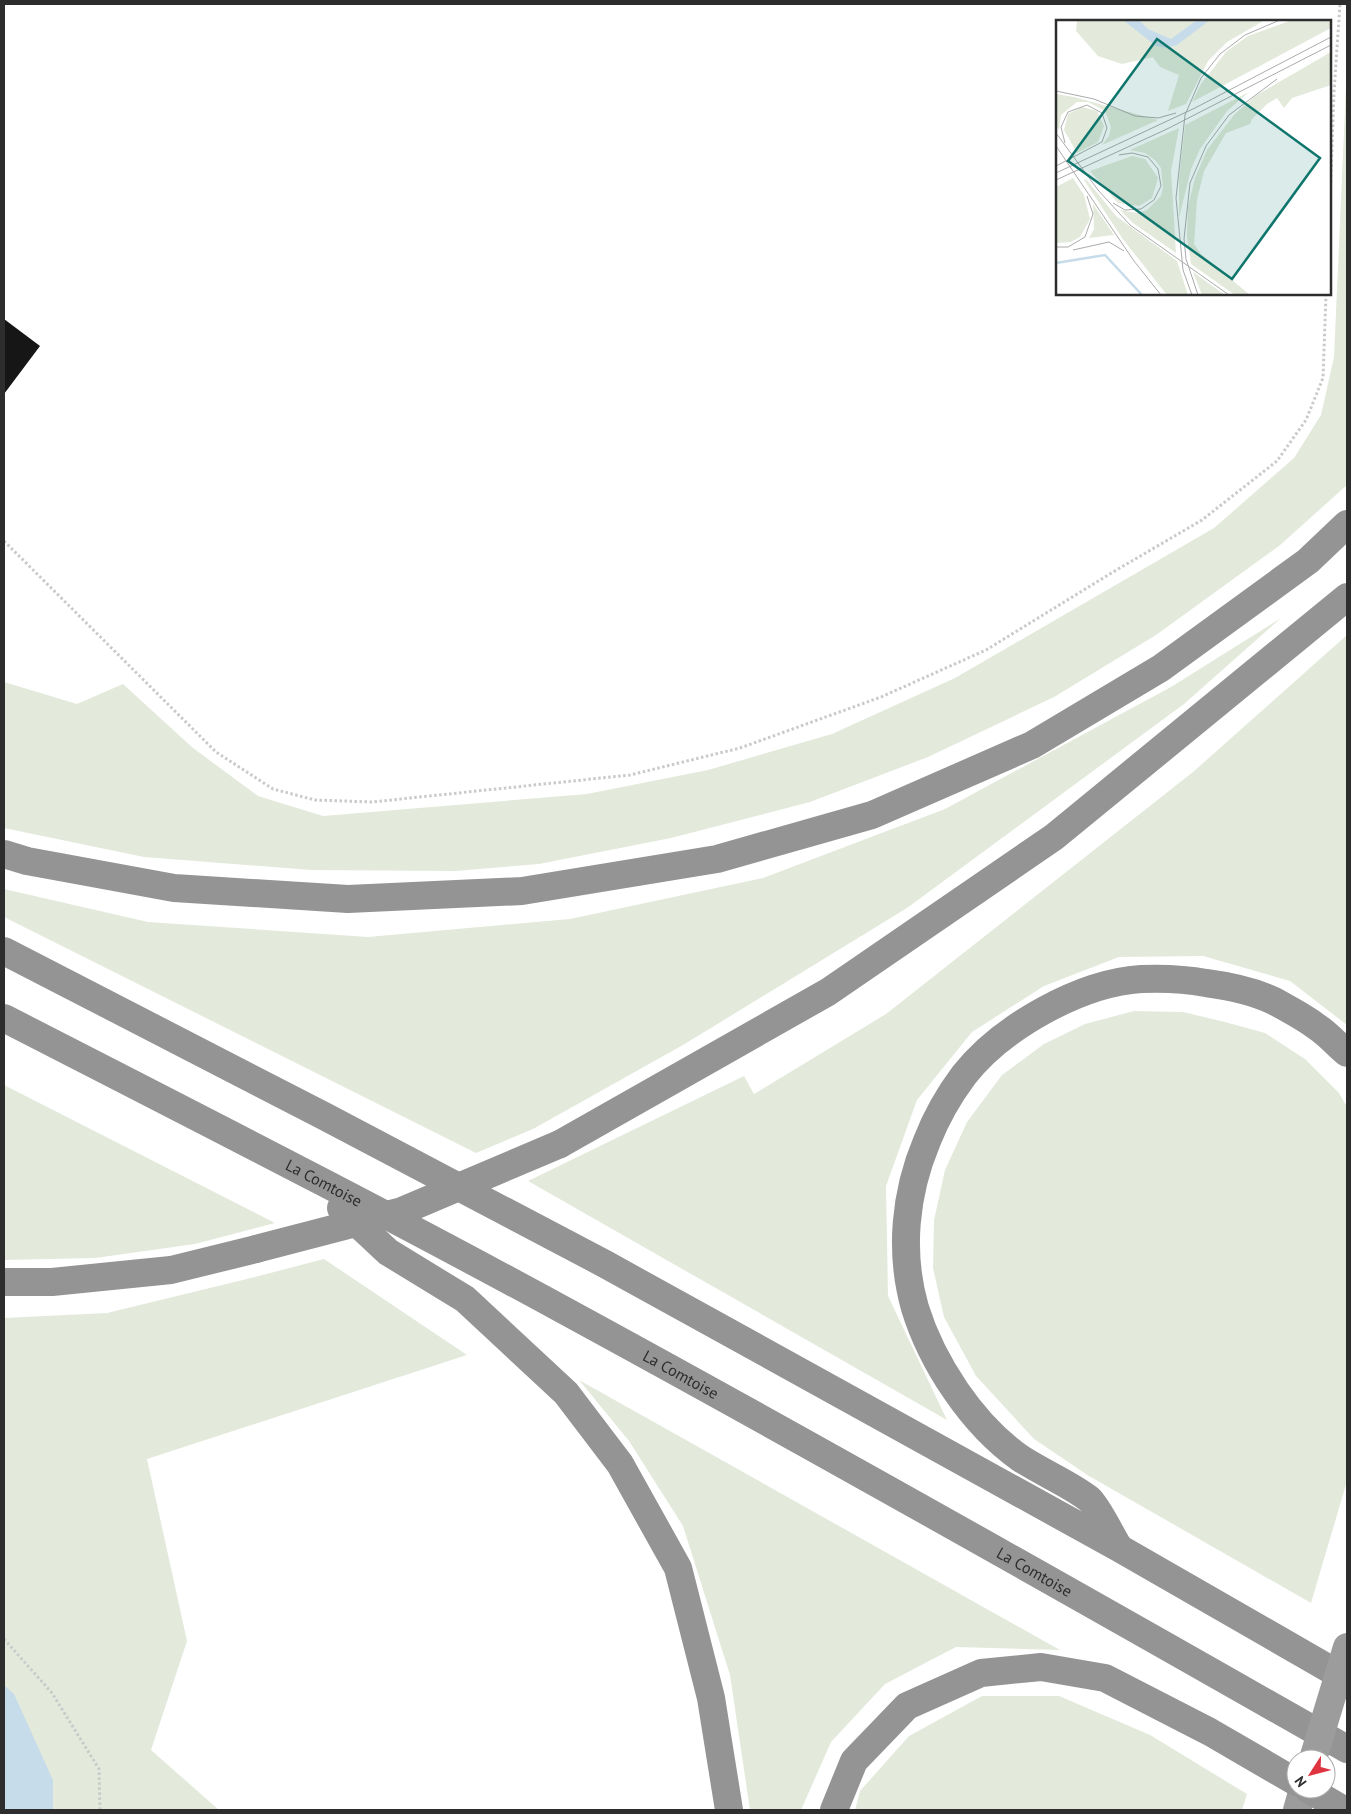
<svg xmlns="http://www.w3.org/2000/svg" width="1351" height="1814" font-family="'PT Sans',sans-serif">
	<defs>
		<filter id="shadow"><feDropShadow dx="-4.5" dy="4.5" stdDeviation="0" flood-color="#0004"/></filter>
	</defs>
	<rect width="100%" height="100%" fill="#fff"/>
	<g fill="#e3eadb">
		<polygon points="1347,64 1347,485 1279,546 1156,635 1054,697 928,757 810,802 671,838 539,864 455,871 311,870 144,857 4,828 4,682 77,704 123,684 193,748 258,796 323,816 587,794 708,770 832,734 955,678 1214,528 1294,458 1321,415 1334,357"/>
		<polygon points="1281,618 1184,704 907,908 683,1045 533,1129 476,1153 4,917 4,889 148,922 368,937 570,919 763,878 945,809 1171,687"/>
		<polygon points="1347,635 1347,1025 1290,981 1203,956 1119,957 1044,986 972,1032 917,1100 886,1186 888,1296 947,1420 528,1181 744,1076 754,1094 886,1014 1193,772"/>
		<polygon points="1134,1011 1183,1012 1225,1022 1265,1033 1305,1059 1339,1093 1347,1107 1347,1481 1311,1603 1089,1476 1034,1439 976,1376 944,1317 933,1268 934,1220 945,1170 967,1122 1002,1075 1044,1044 1085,1024"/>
		<polygon points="4,1085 275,1223 195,1244 95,1258 4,1260"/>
		<polygon points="324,1259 467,1355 147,1459 187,1641 151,1750 219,1810 4,1810 4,1318 107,1313 255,1277"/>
		<polygon points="579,1380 1060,1650 956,1647 885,1684 831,1742 801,1810 750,1810 730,1675 683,1526 629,1441"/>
		<polygon points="982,1696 1059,1696 1150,1735 1247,1794 1242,1810 855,1810 860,1791 909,1736"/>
	</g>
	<polygon fill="#c7dcea" points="4,1685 14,1694 53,1780 53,1810 4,1810"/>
	<polygon fill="#141414" filter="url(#shadow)" points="4,319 40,346 4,394"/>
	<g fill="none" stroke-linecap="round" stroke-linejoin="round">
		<g stroke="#cacaca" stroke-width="3" stroke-dasharray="2.5 2.5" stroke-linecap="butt">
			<polyline points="1330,202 1334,92 1340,4"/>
			<polyline points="4,541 216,752 273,789 315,800 372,802 630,775 740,748 881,697 986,650 1113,572 1202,520 1277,461 1306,420 1323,378 1326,294"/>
			<polyline points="4,1639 52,1693 99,1769 100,1810"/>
		</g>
		<polyline stroke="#9c9c9c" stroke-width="28" points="1297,1810 1303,1789"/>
		<g stroke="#949494" stroke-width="28">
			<polyline points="4,854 27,861 174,888 348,899 522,891 717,859 872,815 1032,745 1161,668 1308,561 1347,524"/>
			<polyline points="4,951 324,1116 605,1264 1119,1548 1347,1679"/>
			<path id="s1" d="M4 1018C193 1115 382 1211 569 1313 830 1455 1089 1602 1347 1749"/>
			<polyline points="560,1144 828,992 1054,837 1347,597"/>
			<polyline points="341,1208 388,1252 465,1299 566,1393 620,1464 678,1568 711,1698 729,1810"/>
			<polyline points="4,1282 52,1282 171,1270 256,1249"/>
			<path d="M1118 1546C1111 1535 1098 1507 1089 1499 1070 1484 1041 1472 1020 1458 972 1424 932 1363 915 1308 899 1252 905 1193 927 1141 936 1118 949 1095 964 1075 1002 1027 1080 983 1141 979 1163 978 1185 979 1206 983 1229 986 1253 991 1274 1001 1288 1009 1304 1017 1317 1027 1328 1034 1337 1045 1347 1053"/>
			<polyline points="1308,1789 1344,1810"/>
			<polyline points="834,1810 854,1761 907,1706 981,1673 1041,1667 1105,1678 1210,1732 1296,1782"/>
		</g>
		<polyline stroke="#9c9c9c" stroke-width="28" points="1313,1759 1347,1647"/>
		<polyline stroke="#949494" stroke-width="28" points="256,1249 402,1211 560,1144"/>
	</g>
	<g text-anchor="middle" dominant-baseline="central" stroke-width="5" stroke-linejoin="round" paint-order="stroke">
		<g font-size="16" fill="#2d2d2d" stroke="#fff">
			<text stroke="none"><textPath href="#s1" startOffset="360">La Comtoise</textPath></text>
			<text stroke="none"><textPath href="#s1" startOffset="765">La Comtoise</textPath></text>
			<text stroke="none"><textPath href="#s1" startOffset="1170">La Comtoise</textPath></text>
		</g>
	</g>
	<g transform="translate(1056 20)">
		<rect width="275" height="275" fill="#fff"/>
		<path d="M21 0H209L171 22 152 41 130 84 112 91 123 55 104 47 97 37 66 44 42 36 20 11ZM236 0H275V8L136 82 145 64 170 32 192 16ZM275 32V65L236 78 228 88 221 78 211 84 196 99 194 104 170 113 148 151 141 179 138 224 145 234 194 275H179L135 244 131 217 132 187 139 158 151 130 178 95 199 76ZM193 72 171 91 144 129 135 149 123 198V160L129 105ZM0 74 18 77 102 100 46 125 53 116 55 107 49 91 32 82H21L5 95 3 110 0 106ZM26 87 41 91 48 106 42 122 21 133 8 110 12 94ZM123 108 115 151 120 233 77 203 64 190 81 193 91 190 105 176 107 167 105 148 99 140 89 133 74 130ZM76 136 89 139 102 158 96 178 83 186 62 183 34 151ZM17 158 28 175 34 199 24 217 15 222 0 223V167ZM30 159 60 196 121 241 132 275H111L66 218 28 160ZM37 184 58 215 33 218 38 209ZM137 252 169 275H146Z" fill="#e3eadb"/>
		<path d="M67 0H83L92 9 115 19 141 0H154L121 25 111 28 100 26Z" fill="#c7dcea"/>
		<path fill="none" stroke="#c7dcea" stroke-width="2.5" d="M0 243 49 235 86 275"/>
		<path fill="none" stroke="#ababab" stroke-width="1" d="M0 71 38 79 79 96 102 98 120 93M0 113 42 170 74 205 173 275M0 126 78 241 105 275M0 146 46 122 51 108 46 93 31 85 12 92 5 107 9 123M0 153 139 88 275 17M0 160 111 109 275 25M57 183 69 190 85 189 98 180 105 166 102 149 92 137 76 133 63 135M0 227H12L29 217 37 194 31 176M17 230 53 222 68 231M136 275 127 250 120 178 129 95 145 58 164 34 189 15 224 0M142 275 130 239 128 219 134 163 150 126 173 95 221 59"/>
		<path fill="#0f766e" fill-opacity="0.15" stroke="#0f766e" stroke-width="2.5" d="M101 19 264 138 176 259 12 141Z"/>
		<rect width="275" height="275" fill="none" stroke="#2d2d2d" stroke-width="2.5"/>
	</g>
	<rect width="1351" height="1814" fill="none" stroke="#2d2d2d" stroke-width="10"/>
	<g transform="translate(1311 1774) rotate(234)"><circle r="24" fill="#ffffff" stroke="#ababab"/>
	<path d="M0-4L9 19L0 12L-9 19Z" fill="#df343f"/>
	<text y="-8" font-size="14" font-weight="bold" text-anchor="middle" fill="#2d2d2d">N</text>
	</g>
</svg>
